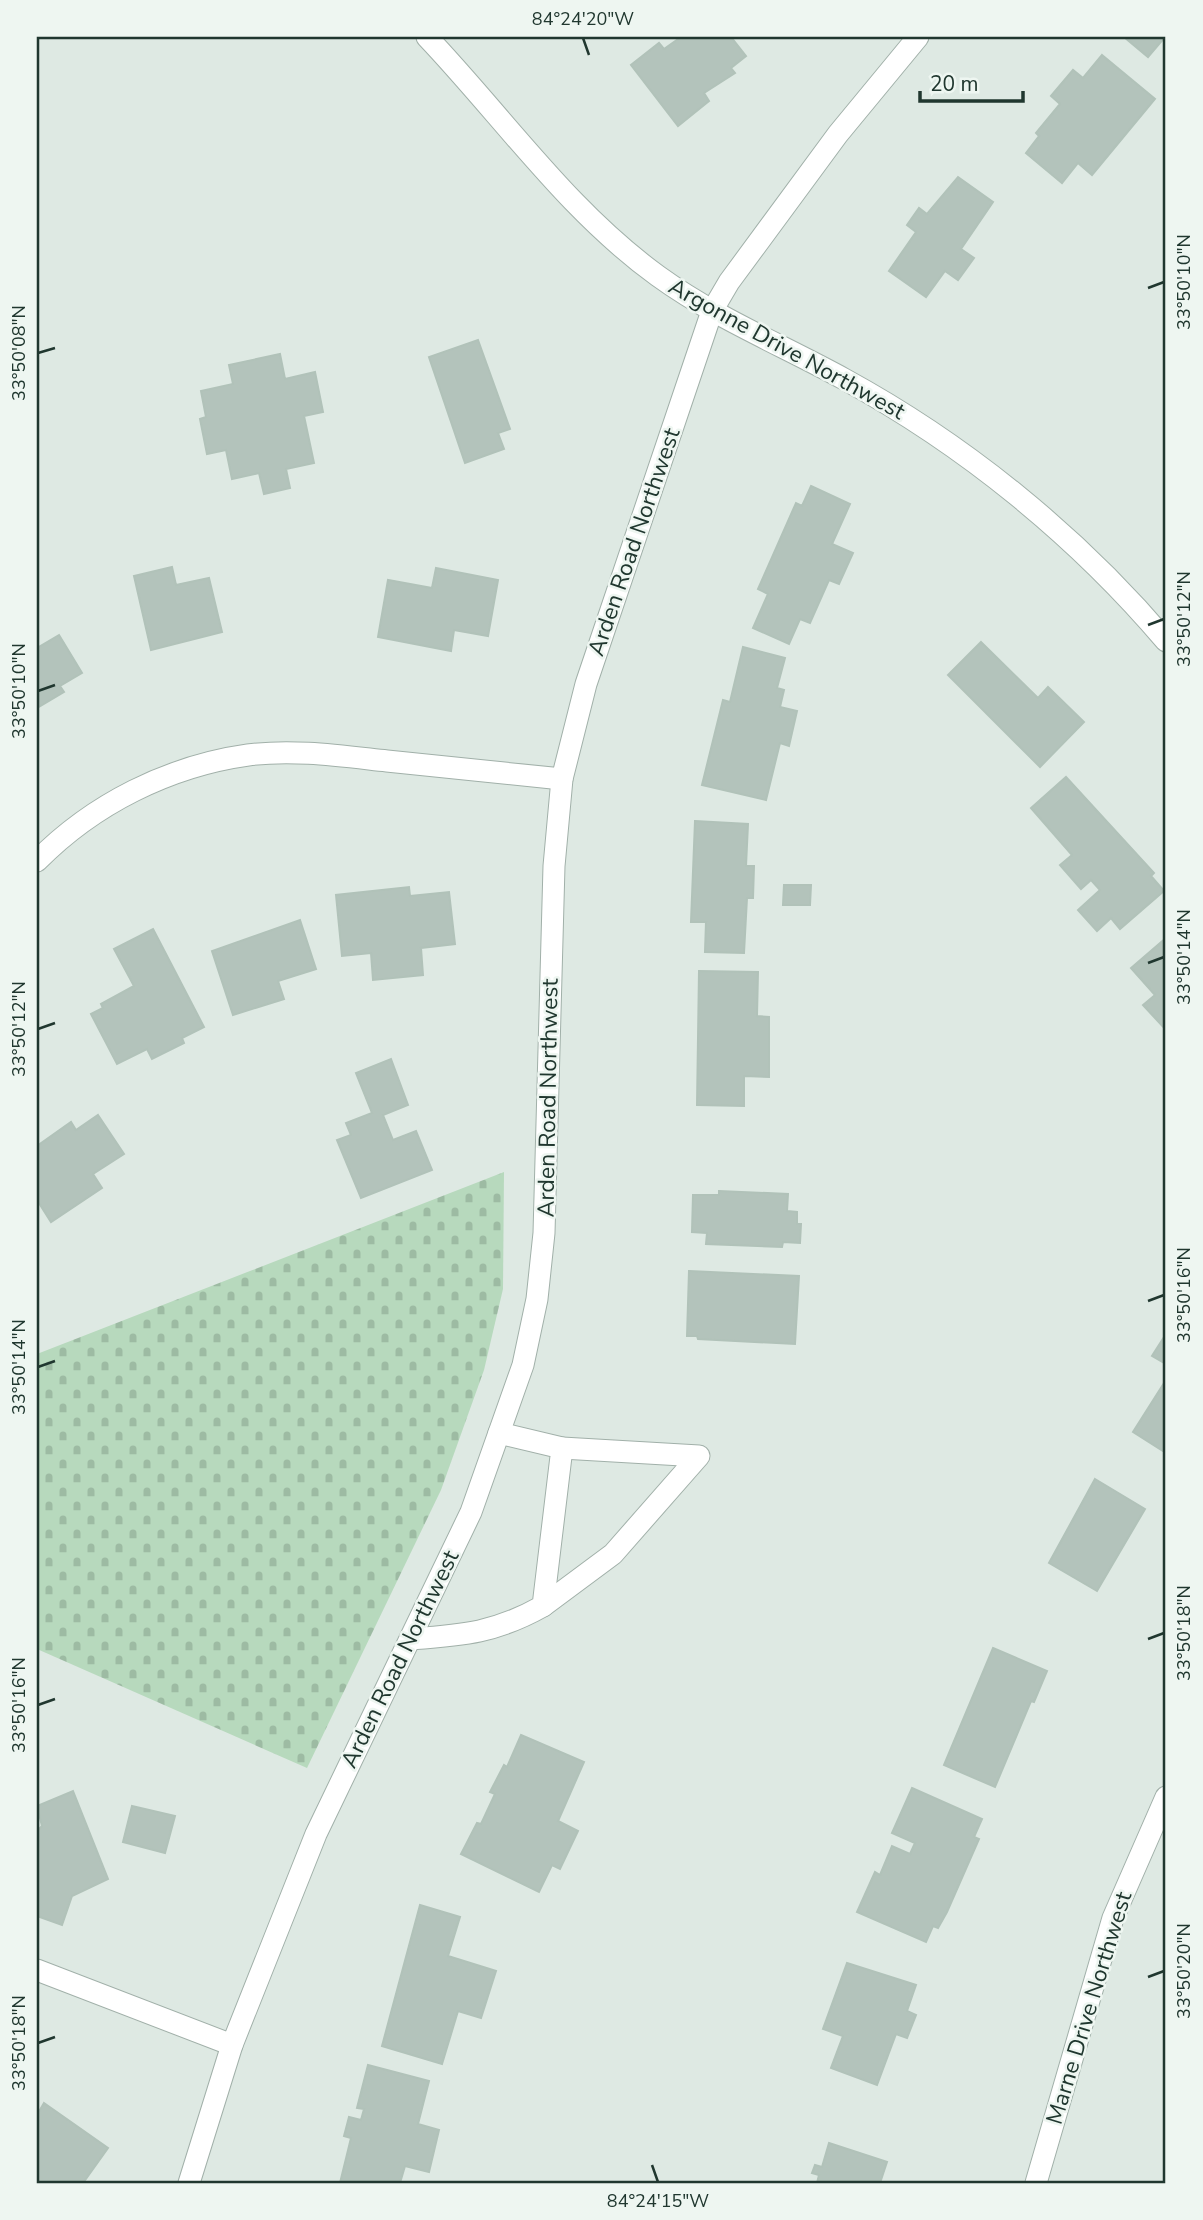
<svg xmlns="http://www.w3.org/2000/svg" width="1203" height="2220" font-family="'Nunito Sans',sans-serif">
	<defs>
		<pattern id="cemetery-stones" width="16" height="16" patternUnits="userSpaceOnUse" patternTransform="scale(1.75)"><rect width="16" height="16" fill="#b7d9bd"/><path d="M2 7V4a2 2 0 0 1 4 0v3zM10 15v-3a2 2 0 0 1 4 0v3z" fill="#9dbba3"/></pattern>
	</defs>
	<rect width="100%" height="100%" fill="#dee9e3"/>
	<polygon fill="url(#cemetery-stones)" points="504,1172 503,1289 484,1370 441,1490 307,1768 37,1649 37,1354"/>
	<g fill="#b3c3bb" stroke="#b1c2b9" stroke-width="2">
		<polygon points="681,37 731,37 746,56 731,68 735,73 704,93 709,101 678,126 631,65 659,43 664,49"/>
		<polygon points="1124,37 1165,37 1148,57"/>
		<polygon points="1102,55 1155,99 1092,175 1078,163 1062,183 1026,153 1039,136 1036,133 1060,104 1051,96 1073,70 1083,78"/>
		<polygon points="958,177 993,202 961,249 974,258 958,280 945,271 926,297 889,271 916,232 907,225 919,208 927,214"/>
		<polygon points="478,340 510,429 498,433 504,449 465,463 429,357"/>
		<polygon points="280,354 285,379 315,372 323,412 304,416 314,463 286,469 290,488 264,494 259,473 232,479 226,450 207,454 200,419 206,417 201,391 233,384 229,365"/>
		<polygon points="811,486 850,504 832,544 853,553 839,584 829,580 810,623 800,619 789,644 753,628 768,594 758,589 796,503 802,506"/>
		<polygon points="172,567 176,585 209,578 222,632 151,650 134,576"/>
		<polygon points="436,568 498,580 488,636 454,630 451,651 378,637 388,580 432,588"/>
		<polygon points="59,635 82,673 60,686 64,692 37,708 37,648"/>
		<polygon points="981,642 1038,698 1048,687 1084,722 1040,767 948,675"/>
		<polygon points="743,647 785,658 777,688 784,690 780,707 797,711 789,746 780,743 766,800 702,785 723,700 730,702"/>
		<polygon points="1066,777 1154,873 1151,876 1164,891 1120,929 1111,918 1097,931 1078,910 1100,890 1091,880 1081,889 1060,865 1072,855 1031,808"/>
		<polygon points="695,821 748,824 746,866 754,866 753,898 747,898 744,953 705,952 706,922 691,922"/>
		<polygon points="784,885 811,885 810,905 783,905"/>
		<polygon points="409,887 410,896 449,892 455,944 421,948 423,975 373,980 371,953 342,956 336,895"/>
		<polygon points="300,920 316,969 278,981 284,999 233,1015 212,951"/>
		<polygon points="153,929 204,1027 182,1038 184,1043 152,1059 147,1049 117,1064 91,1014 103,1008 101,1004 134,986 114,949"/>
		<polygon points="1166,938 1166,1030 1143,1005 1155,995 1131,968"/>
		<polygon points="699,971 758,972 757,1016 769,1017 769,1077 744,1076 744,1106 697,1105"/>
		<polygon points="391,1059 408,1105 383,1115 393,1140 416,1131 432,1170 361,1198 337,1140 351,1135 346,1123 372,1113 356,1073"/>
		<polygon points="98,1115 124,1154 93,1174 102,1188 51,1222 37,1200 37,1146 71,1122 76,1130"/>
		<polygon points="719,1191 788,1194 787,1211 797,1212 797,1224 801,1224 800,1243 783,1242 782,1247 706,1244 707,1233 692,1232 693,1195 719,1195"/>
		<polygon points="689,1271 799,1276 795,1344 698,1339 697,1336 687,1336"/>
		<polygon points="1166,1334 1166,1364 1152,1356"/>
		<polygon points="1166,1380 1166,1453 1133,1432"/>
		<polygon points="1095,1479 1145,1509 1097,1591 1049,1563"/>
		<polygon points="993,1648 1047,1671 1034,1702 1031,1701 995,1787 944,1765"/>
		<polygon points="521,1735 584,1762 558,1821 578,1831 560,1869 552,1865 539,1892 461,1854 477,1823 481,1824 495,1794 490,1792 504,1765 507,1767"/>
		<polygon points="912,1788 982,1819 974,1837 979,1839 947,1912 938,1928 933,1926 926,1942 857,1912 875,1872 880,1875 892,1846 910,1854 915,1843 892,1833"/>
		<polygon points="73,1791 108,1879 72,1896 62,1925 37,1916 37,1831 42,1826 37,1806"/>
		<polygon points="132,1806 175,1816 165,1853 123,1842"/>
		<polygon points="420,1905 460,1917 448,1956 496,1971 481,2018 458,2011 442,2064 382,2046"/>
		<polygon points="847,1963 916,1985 907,2011 916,2015 907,2038 896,2034 877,2085 831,2068 843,2036 823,2029"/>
		<polygon points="368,2065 429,2081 418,2124 439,2130 429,2172 405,2166 400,2183 340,2183 351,2138 344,2136 349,2117 361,2120 364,2109 357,2108"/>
		<polygon points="44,2103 108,2148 83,2183 37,2183 37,2115"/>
		<polygon points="829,2143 887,2162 880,2183 817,2183 819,2175 812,2173 815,2165 822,2167"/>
	</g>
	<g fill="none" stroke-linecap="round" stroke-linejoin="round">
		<g stroke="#a1b0a9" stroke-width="23">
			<g id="minor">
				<path d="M427 37C503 117 568 211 658 276 716 318 782 345 844 379 965 445 1077 536 1166 641"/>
				<path d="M37 861C93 804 169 766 248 755 294 749 341 756 387 761 445 767 504 773 562 779"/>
				<polyline points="543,1606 613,1554 699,1456 562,1448"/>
				<path d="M410 1639C463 1635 495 1633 543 1606L562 1448 499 1433"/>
				<polyline points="37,1970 232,2045"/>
				<polyline points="189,2183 232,2045 316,1834 471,1512 523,1365 537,1299 544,1233 554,866 562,779 586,684 712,311 729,282 838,134 918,37"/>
				<polyline points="1036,2183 1113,1918 1166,1797"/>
			</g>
		</g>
		<use href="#minor" stroke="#fff" stroke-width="21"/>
	</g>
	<path fill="none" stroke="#20372f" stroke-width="2.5" d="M583 38 589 55M1148 288 1164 282M38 353 55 348M1148 625 1164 619M38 691 55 685M1148 963 1164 957M38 1029 55 1023M1148 1301 1164 1295M38 1367 55 1361M1148 1639 1164 1633M38 1705 55 1699M1148 1977 1164 1971M38 2043 55 2037M652 2165 658 2182"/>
	<g text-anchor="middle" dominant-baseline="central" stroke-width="5" stroke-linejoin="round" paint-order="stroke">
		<g font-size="23" fill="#20372f" stroke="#eef6f1">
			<text transform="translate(787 349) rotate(29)">Argonne Drive Northwest</text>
			<text transform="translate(634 542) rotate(-71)">Arden Road Northwest</text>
			<text transform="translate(548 1098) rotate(-89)">Arden Road Northwest</text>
			<text transform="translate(400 1659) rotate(-64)">Arden Road Northwest</text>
			<text transform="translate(1089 2008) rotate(-73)">Marne Drive Northwest</text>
		</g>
	</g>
	<rect width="1203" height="2220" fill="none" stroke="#eef6f1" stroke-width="77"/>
	<path d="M920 91v10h103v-10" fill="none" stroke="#20372f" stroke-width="3.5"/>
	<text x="930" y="91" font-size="21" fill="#20372f" stroke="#eef6f1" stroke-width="5" paint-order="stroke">20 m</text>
	<rect x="38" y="38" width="1126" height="2144" fill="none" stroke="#20372f" stroke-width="2.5"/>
	<g font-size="18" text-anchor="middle" fill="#20372f">
		<text x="583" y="25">84°24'20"W</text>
		<text transform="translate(1184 282) rotate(-90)" y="6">33°50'10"N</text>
		<text transform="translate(19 353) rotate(-90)" y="6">33°50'08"N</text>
		<text transform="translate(1184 619) rotate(-90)" y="6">33°50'12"N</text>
		<text transform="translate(19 691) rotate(-90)" y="6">33°50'10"N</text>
		<text transform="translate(1184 957) rotate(-90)" y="6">33°50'14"N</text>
		<text transform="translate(19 1029) rotate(-90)" y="6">33°50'12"N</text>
		<text transform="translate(1184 1295) rotate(-90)" y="6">33°50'16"N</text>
		<text transform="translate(19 1367) rotate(-90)" y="6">33°50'14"N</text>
		<text transform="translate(1184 1633) rotate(-90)" y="6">33°50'18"N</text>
		<text transform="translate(19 1705) rotate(-90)" y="6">33°50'16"N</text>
		<text transform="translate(1184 1971) rotate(-90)" y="6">33°50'20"N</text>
		<text transform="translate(19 2043) rotate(-90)" y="6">33°50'18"N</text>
		<text x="658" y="2207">84°24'15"W</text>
	</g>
</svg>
